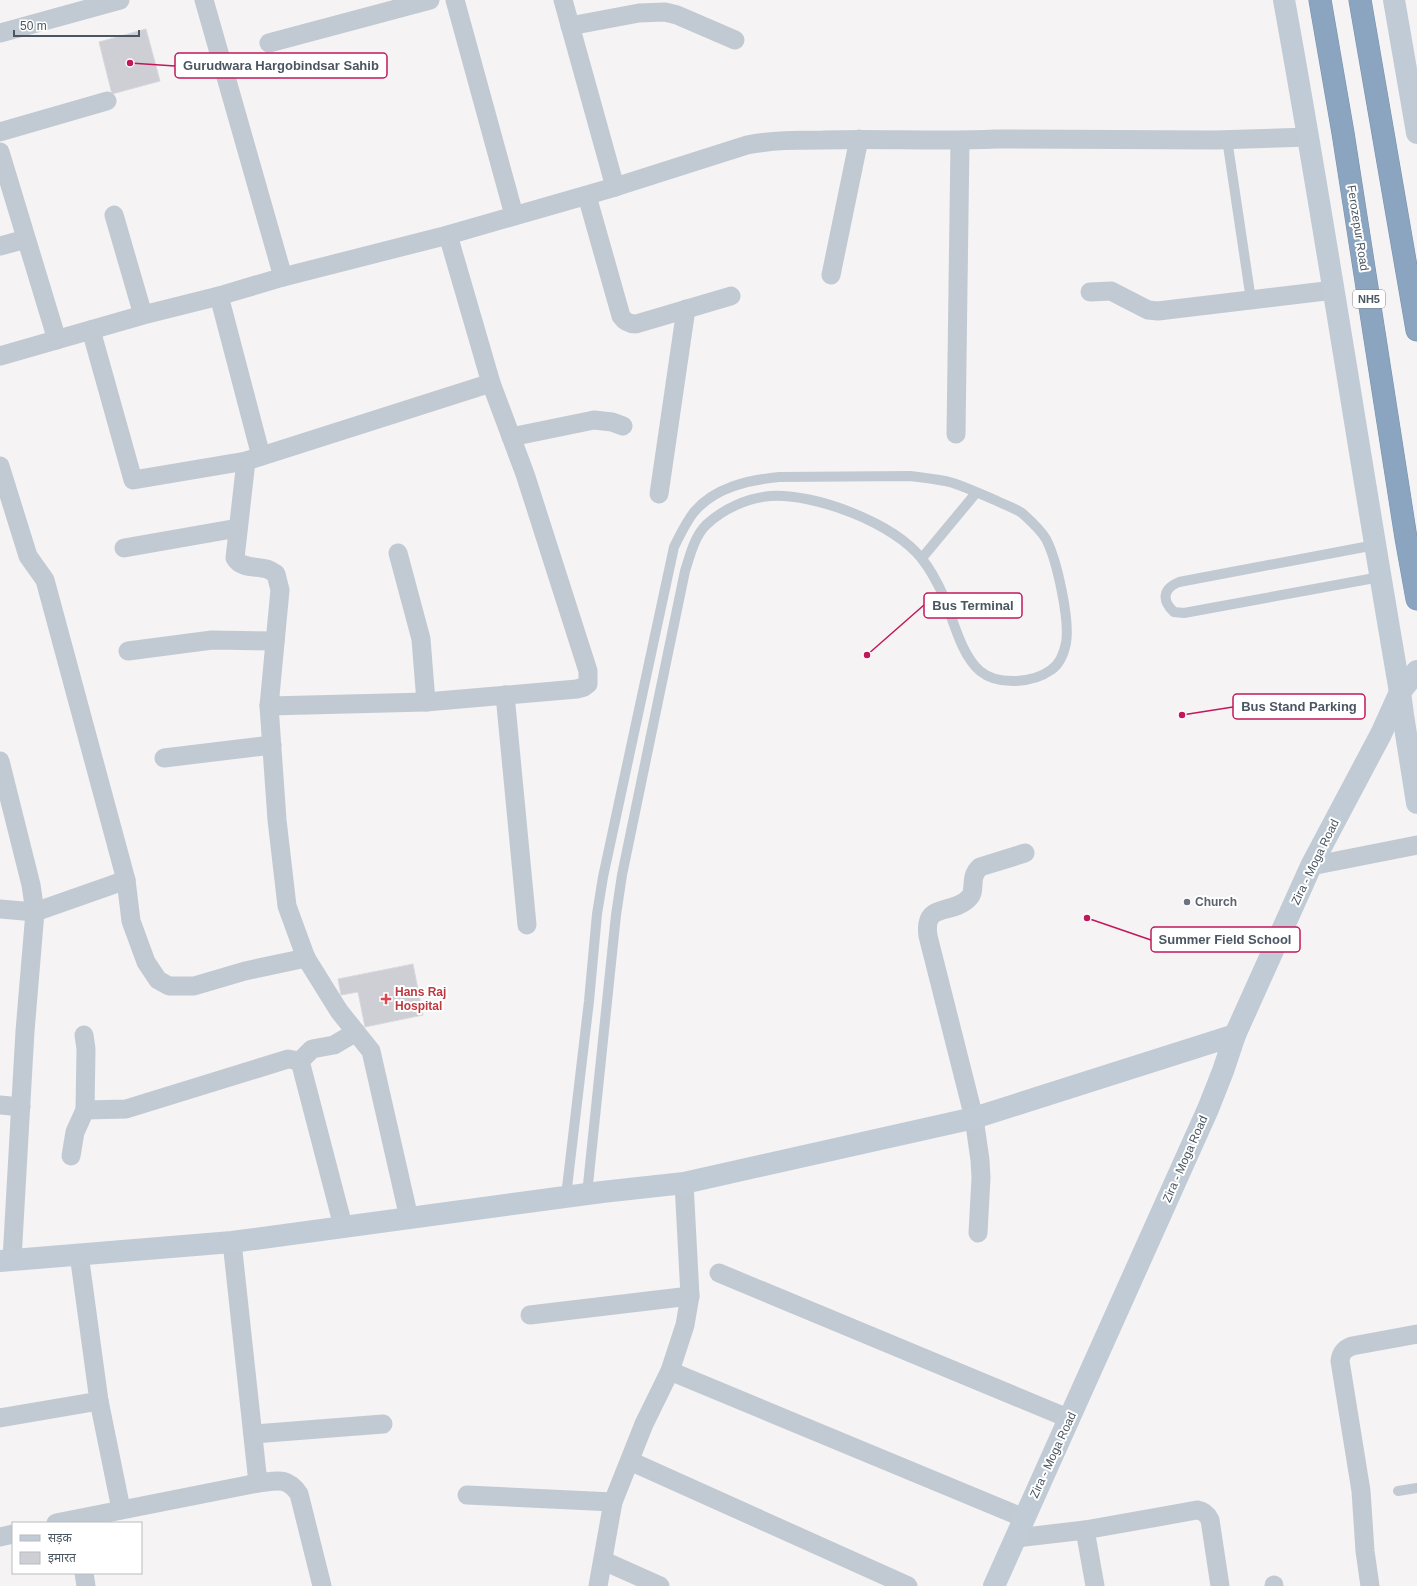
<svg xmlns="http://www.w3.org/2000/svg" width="1417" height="1586" font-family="Helvetica,'Noto Sans Devanagari',sans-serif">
	<rect width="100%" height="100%" fill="#f5f3f3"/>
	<g fill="#cdcfd5" stroke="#d7d9de">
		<polygon points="146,29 160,81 112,94 99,42"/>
		<polygon points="413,964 423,1015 365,1027 358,992 341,995 338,979"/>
	</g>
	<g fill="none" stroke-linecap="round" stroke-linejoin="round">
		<g stroke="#7690ad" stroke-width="23">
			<g id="highway">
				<polyline points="1320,0 1343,133 1406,538 1417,599"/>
				<polyline points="1360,0 1417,330"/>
			</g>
		</g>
		<g stroke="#c1cad2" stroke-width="10">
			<polyline points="1227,139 1251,300"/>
			<path d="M1375 545 1179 582C1162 589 1162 601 1174 612L1184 613 1380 577"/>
			<polyline points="922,558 976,493"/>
			<path d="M566 1196 589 1001 597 914 603 877 674 547C680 535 686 522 694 512 715 487 749 480 779 477L910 476C925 478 939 479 953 483 968 488 983 495 997 501 1005 505 1015 508 1022 513 1031 521 1040 529 1046 539 1057 560 1070 620 1066 643 1064 653 1060 664 1051 670 1033 683 998 686 980 671 961 655 953 619 944 597 938 584 931 570 922 559 894 523 815 493 770 496 747 498 723 509 706 525 694 537 690 556 685 571L622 875 616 915 587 1194"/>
			<polyline points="1398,1491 1417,1488"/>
		</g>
		<g stroke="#c1cad2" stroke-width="19">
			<polyline points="204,0 283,277"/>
			<polyline points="455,0 514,215"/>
			<polyline points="563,0 615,187"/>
			<polyline points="570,26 639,13 665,12 677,15 735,40"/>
			<polyline points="0,33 120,0"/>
			<polyline points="269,43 430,0"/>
			<polyline points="0,132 107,101"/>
			<polyline points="0,152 57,340"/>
			<path d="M587 196 621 316C625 322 629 324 636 324L731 296"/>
			<polyline points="114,215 143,315"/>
			<polyline points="0,246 26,239"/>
			<polyline points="831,275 859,139"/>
			<polyline points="1090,292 1111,291 1148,310 1158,311 1334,290"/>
			<polyline points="219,296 261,456"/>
			<polyline points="91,330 133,480 246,461"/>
			<path d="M0 356 143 315 219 296 283 277 448 235 615 187 747 145C772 140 797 140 823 140 881 138 938 142 996 139L1215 140 1309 137"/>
			<polyline points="956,434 960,141"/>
			<polyline points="511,437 594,420 612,422 623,426"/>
			<polyline points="0,466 28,556 45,580 126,880 35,912 25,1031 12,1259"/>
			<polyline points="659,494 686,309"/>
			<polyline points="124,548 238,528"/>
			<polyline points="398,553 421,639 426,702"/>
			<polyline points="128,651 212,640 275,641"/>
			<polyline points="505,695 527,925"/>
			<path d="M269 706 280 590 276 574C273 572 270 570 267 569 257 566 241 569 235 558L246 461 491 383"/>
			<polyline points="164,758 272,745"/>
			<polyline points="0,761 31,885 35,912 0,909"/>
			<polyline points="1311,866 1417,845"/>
			<polyline points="126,880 131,921 146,962 158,980 169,986 194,986 245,971 306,958"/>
			<polyline points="300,1061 343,1226"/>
			<polyline points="300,1061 312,1049 334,1045 356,1032"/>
			<polyline points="0,1105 21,1107"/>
			<polyline points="85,1110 126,1109 288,1059 300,1061"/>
			<polyline points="71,1156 75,1132 85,1110 86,1049 84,1035"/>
			<polyline points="409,1218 371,1051 339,1011 306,958 287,906 277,820 269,706 426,702 577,689 584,687 588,684 588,671 525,474 491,383 448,235"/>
			<path d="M978 1233 981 1178 980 1160 974 1118 928 936C923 901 952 916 969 898 977 890 968 878 980 867L1025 853"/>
			<polyline points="232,1242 258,1483"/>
			<polyline points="79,1254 99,1401 121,1509"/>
			<polyline points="719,1273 1070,1419"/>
			<polyline points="530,1315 690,1296"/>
			<polyline points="670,1371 1024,1518"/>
			<polyline points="0,1418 99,1401"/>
			<polyline points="253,1434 383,1424"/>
			<polyline points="630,1461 908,1586"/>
			<polyline points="467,1495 613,1502"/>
			<path d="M56 1523 258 1483C276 1481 287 1476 299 1494L322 1586"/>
			<polyline points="1085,1530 1095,1586"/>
			<polyline points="0,1537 13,1534"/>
			<path d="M1016 1538 1085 1530 1197 1510C1204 1511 1207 1514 1210 1520L1220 1586"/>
			<polyline points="604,1561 660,1586"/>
			<polyline points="84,1573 86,1586"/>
			<polyline points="1274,1585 1274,1586"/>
			<polyline points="598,1586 613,1502 644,1424 670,1371 685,1325 690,1296 684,1183"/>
			<path d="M1370 1586 1365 1551 1361 1491 1340 1361C1341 1353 1344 1349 1352 1346L1417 1334"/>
		</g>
		<g stroke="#c1cbd6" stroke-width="22">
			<path d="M1284 0C1326 230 1360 462 1400 692L1403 715 1417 803"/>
			<polyline points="1394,0 1417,133"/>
			<polyline points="0,1261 232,1242 602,1192 684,1183 974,1118 1235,1035"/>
			<polyline points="994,1586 1208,1109 1223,1071 1235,1035 1311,866 1381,734 1400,692 1417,671"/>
		</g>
		<use href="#highway" stroke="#8ba5c1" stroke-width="22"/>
	</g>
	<circle fill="#6b7280" stroke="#fff" stroke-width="1.5" cx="1187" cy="902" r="4"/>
	<path fill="#e0444e" stroke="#fff" stroke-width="1.5" d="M384 993h4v4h4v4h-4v4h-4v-4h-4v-4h4z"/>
	<g text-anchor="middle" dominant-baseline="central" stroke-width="4" stroke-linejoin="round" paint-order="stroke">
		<rect fill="#fff" stroke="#808990" stroke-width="1" x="1353" y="290" width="32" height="18" rx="3"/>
		<g font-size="11" font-weight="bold" fill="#4a5661">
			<text x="1369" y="299">NH5</text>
		</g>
		<g font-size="12" fill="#4a5661" stroke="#fff">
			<text transform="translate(1358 228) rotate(81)">Ferozepur Road</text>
			<text transform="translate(1315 862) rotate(-64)">Zira - Moga Road</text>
			<text transform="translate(1185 1159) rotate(-66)">Zira - Moga Road</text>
			<text transform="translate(1053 1455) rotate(-65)">Zira - Moga Road</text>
		</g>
		<g font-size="12" font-weight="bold" fill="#5b616d" stroke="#fff" text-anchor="start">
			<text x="1195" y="902">Church</text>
		</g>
		<g font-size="12" font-weight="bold" fill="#be3a42" stroke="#fff" text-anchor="start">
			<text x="395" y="992">Hans Raj<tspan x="395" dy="14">Hospital</tspan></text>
		</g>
	</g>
	<path fill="none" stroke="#c2185b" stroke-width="1.5" d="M130 63L175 66M867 655L924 605M1182 715L1233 707M1087 918L1151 940"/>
	<g fill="#c2185b" stroke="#fff" stroke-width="1.5">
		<circle cx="130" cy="63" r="4"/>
		<circle cx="867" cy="655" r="4"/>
		<circle cx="1182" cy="715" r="4"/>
		<circle cx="1087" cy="918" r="4"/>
	</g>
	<g fill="#fff" stroke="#c2185b" stroke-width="1.5">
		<rect x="175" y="53" width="212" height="25" rx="4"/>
		<rect x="924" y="593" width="98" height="25" rx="4"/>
		<rect x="1233" y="694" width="132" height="25" rx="4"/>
		<rect x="1151" y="927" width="149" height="25" rx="4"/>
	</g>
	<g font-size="13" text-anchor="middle" font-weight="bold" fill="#4a5661">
		<text x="281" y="70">Gurudwara Hargobindsar Sahib</text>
		<text x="973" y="610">Bus Terminal</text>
		<text x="1299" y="711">Bus Stand Parking</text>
		<text x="1225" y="944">Summer Field School</text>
	</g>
	<rect x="12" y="1522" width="130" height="52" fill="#ffffff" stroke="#b7bbc0"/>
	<rect x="20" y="1535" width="20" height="6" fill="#c1cbd6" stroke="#b7bbc0"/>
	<text x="48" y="1542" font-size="12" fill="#4a5661">सड़क</text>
	<rect x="20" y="1552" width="20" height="12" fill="#cdcfd5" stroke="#b7bbc0"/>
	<text x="48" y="1562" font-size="12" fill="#4a5661">इमारत</text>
	<path d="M14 30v6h125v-6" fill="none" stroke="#4a5661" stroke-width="2"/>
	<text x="20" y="30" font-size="12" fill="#4a5661" stroke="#ffffff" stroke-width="3" paint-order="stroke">50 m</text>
</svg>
